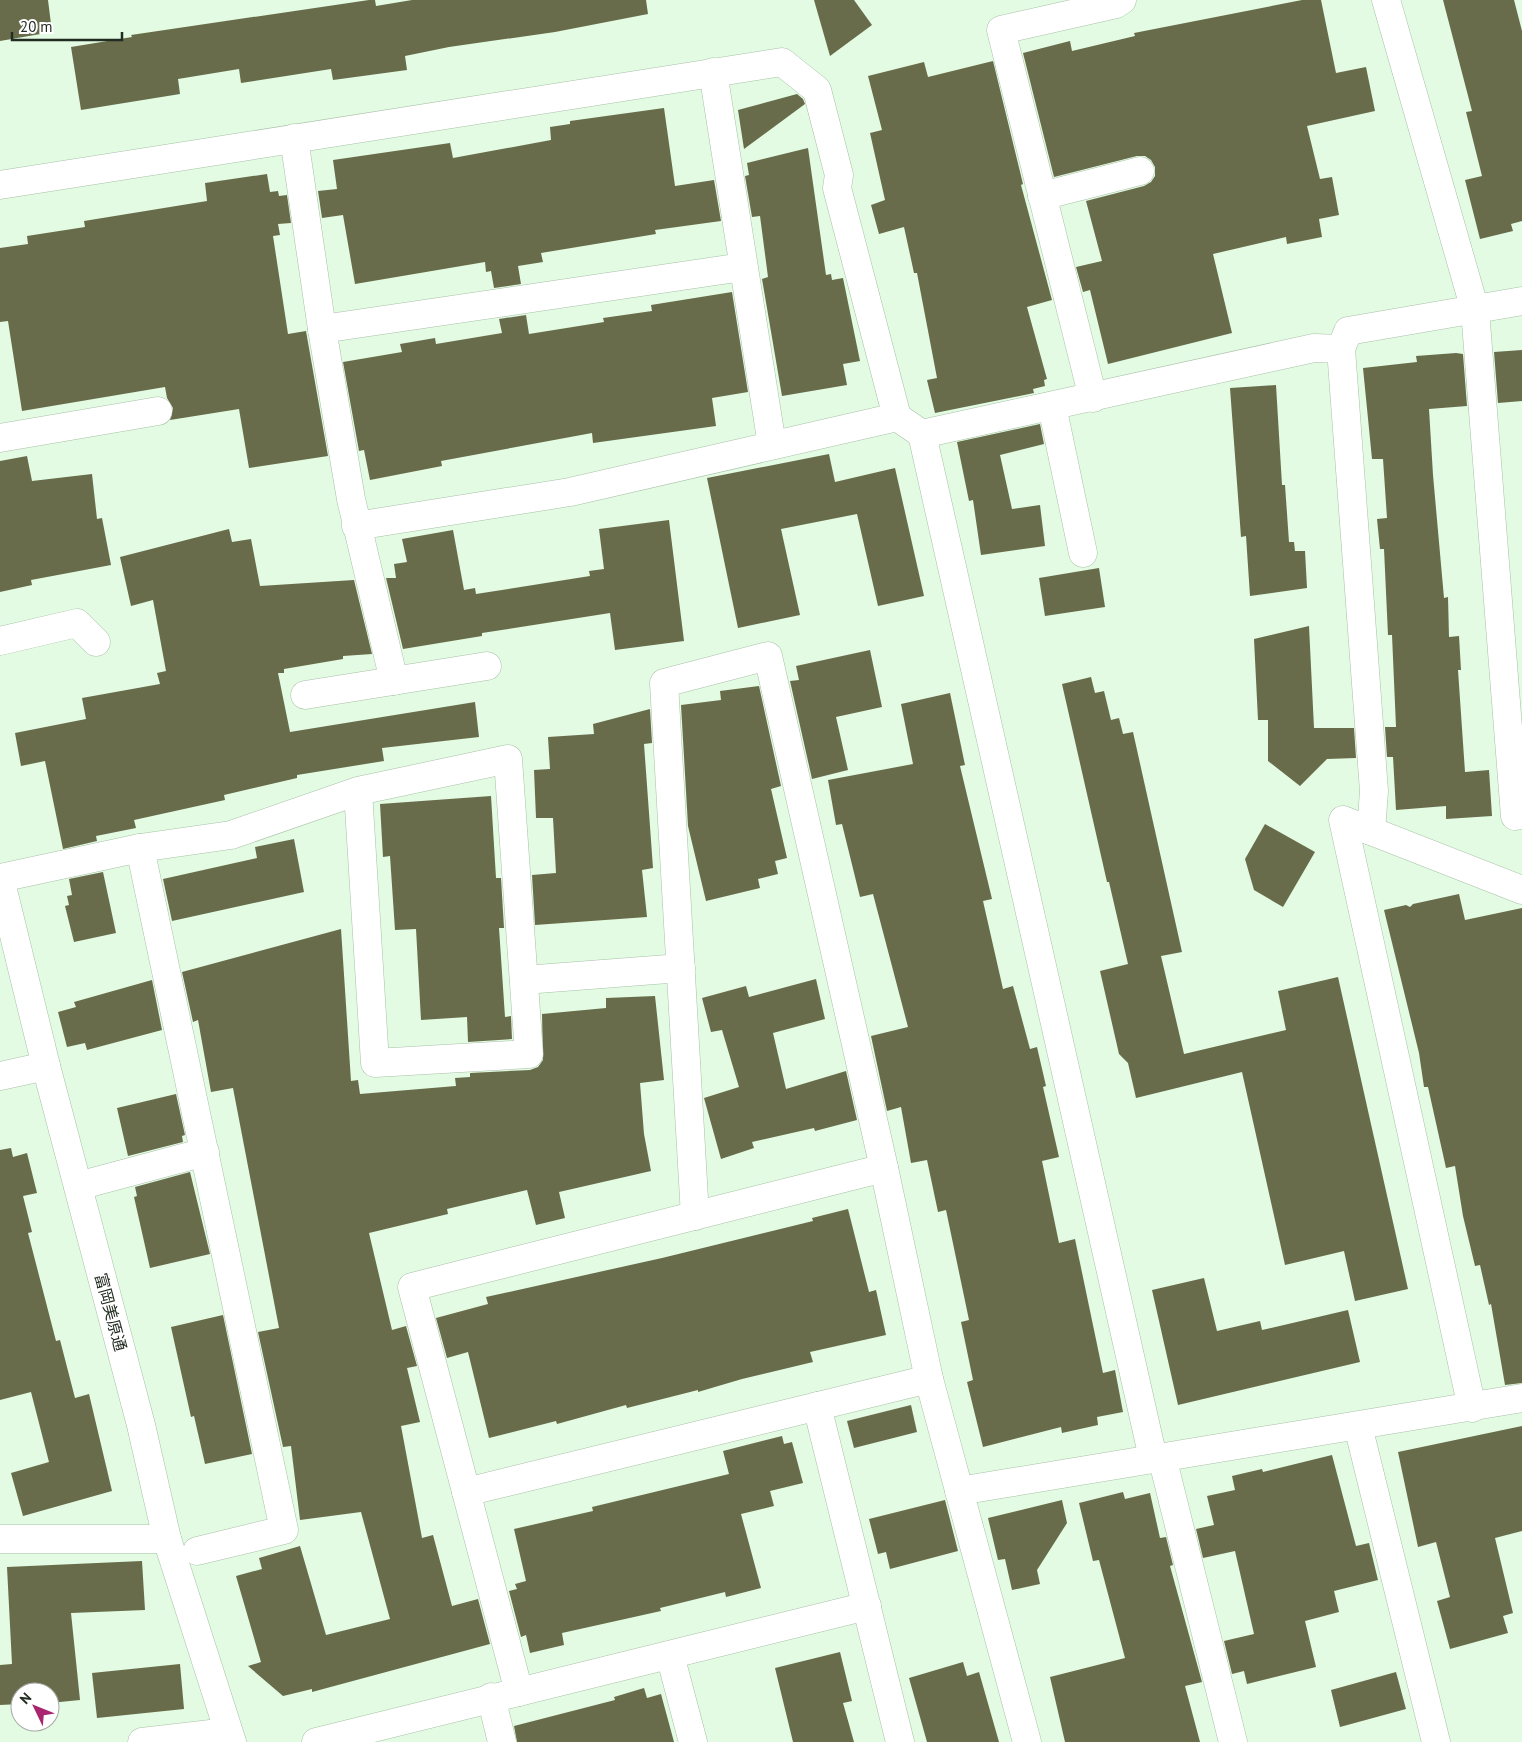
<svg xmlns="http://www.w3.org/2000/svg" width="1522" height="1742" font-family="'PT Sans','Noto Sans JP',sans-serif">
	<rect width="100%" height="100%" fill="#e2fbe2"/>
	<g fill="#686c4b">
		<polygon points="0,0 48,0 52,32 0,41"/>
		<polygon points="369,0 375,0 376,6 412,0 646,0 648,14 555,32 449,47 405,56 407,70 333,80 331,69 241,83 239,69 178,79 180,94 81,110 71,47 132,37 131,35"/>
		<polygon points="814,0 854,0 872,25 830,56"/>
		<polygon points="1302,0 1321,0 1336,73 1366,67 1375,111 1307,126 1320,179 1332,177 1339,215 1319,219 1322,237 1287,244 1286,237 1213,254 1232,333 1108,364 1090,290 1083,292 1076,267 1102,261 1086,201 1144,186 1151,182 1155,176 1155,167 1151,160 1145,156 1137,156 1054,177 1023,53 1070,41 1072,51 1135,36 1134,33"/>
		<polygon points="1443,0 1514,0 1522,31 1522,221 1511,224 1513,231 1480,239 1465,180 1482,176 1466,112 1472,111"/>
		<polygon points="993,61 1023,184 1021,185 1052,300 1027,307 1047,379 1044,380 1045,386 1033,389 1034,393 935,413 927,380 937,378 917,273 914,273 904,227 879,234 871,205 885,200 870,133 882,130 868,76 924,62 928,77"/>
		<polygon points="797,94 803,99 805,104 744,149 738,110"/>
		<polygon points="664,108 675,186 714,180 721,221 655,230 656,234 541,253 543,262 518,266 521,284 494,288 491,271 486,272 485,262 355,284 343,215 322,218 318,191 337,189 333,160 450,143 453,158 551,140 550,127 570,124 570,121"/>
		<polygon points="808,148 826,275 831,274 832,280 843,278 860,361 843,364 847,385 782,396 762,279 768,277 760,216 752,217 745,176 749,175 747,163"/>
		<polygon points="267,174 270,192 278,191 279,196 287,195 291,223 278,224 280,235 273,236 288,334 306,331 328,456 249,468 239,409 170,420 173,408 167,398 165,387 22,411 8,321 0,322 0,248 28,244 27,236 85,227 84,221 207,201 205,183"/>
		<polygon points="732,292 748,392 712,398 716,426 593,443 592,433 441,461 442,466 370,480 364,450 359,451 343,362 402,352 400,344 435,338 436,344 502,333 499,319 526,315 529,334 604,322 603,318 652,311 651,305"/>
		<polygon points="1522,350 1522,401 1498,403 1494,352"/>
		<polygon points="1456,353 1463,354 1467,406 1429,409 1433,475 1444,598 1448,597 1449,637 1459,636 1461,670 1458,670 1465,772 1489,770 1492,816 1446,819 1446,806 1396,810 1393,757 1387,757 1385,727 1396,727 1392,635 1388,635 1384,549 1380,549 1377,519 1387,518 1383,459 1372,459 1363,368 1417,362 1416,356"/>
		<polygon points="1276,385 1282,485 1285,485 1289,542 1294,542 1295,551 1305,551 1307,588 1250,596 1246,536 1241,537 1230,388"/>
		<polygon points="1040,424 1044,444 1000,455 1012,509 1040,505 1045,546 981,555 973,500 969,501 957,442"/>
		<polygon points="829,454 835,482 895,468 924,596 878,606 857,514 781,529 800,615 738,628 707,478"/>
		<polygon points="27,456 32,481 92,474 97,519 102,518 111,565 31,580 32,585 0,592 0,461"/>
		<polygon points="669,520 684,641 615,650 610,613 482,633 482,636 403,649 386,578 396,578 394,564 407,562 402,539 453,530 464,590 475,588 476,594 590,576 589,571 604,569 599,529"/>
		<polygon points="229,529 232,542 251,539 260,586 354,580 372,654 343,656 343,659 284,669 284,673 278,673 290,732 475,702 479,737 382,748 384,761 297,775 297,778 224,795 225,800 134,820 136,828 96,836 97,841 63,849 45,761 21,766 15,733 86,719 82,698 160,684 157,673 166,671 153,600 131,606 120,557"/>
		<polygon points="1099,568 1105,607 1045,616 1039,578"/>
		<polygon points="1309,626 1314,728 1354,728 1356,758 1327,759 1300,786 1268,761 1268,720 1258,720 1254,639"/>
		<polygon points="870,650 882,707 836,717 848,770 812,779 790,681 799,680 796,666"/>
		<polygon points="1091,677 1095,693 1104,691 1111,720 1119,718 1123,734 1133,732 1182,952 1161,956 1184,1054 1286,1030 1278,991 1338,977 1408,1289 1355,1301 1344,1251 1285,1265 1242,1072 1136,1098 1128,1063 1119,1054 1100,971 1128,964 1109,882 1107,882 1062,684"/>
		<polygon points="759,686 781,786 771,789 787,858 775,861 778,874 758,879 760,888 706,901 688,826 681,705 721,700 720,691"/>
		<polygon points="950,693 965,765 960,766 992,899 983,901 1003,989 1013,986 1030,1049 1037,1047 1046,1086 1043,1087 1059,1157 1042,1161 1059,1243 1075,1239 1103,1373 1115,1370 1123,1412 1097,1417 1098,1425 1062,1433 1061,1427 983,1447 967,1382 973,1380 961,1322 969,1320 946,1210 938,1212 927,1160 911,1163 901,1107 887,1111 871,1036 908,1027 873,894 860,897 842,824 836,825 828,780 913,764 901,704"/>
		<polygon points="650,709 652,743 644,744 653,868 642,870 647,917 535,925 532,875 556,873 553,818 536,818 534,770 550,769 548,737 594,734 593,724"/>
		<polygon points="491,796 496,878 501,878 504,928 499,928 505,1017 511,1016 512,1039 468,1042 467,1017 421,1020 416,929 395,930 390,856 383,857 380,804"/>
		<polygon points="1265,824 1315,852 1283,907 1254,890 1245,859"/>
		<polygon points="294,839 304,892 172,921 163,879 257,858 255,847"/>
		<polygon points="103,872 116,933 74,942 65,906 69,905 67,896 72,895 69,879"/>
		<polygon points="1459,894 1465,920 1522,908 1522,1383 1505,1385 1491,1304 1489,1305 1480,1265 1475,1266 1463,1216 1455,1166 1446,1168 1428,1087 1424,1087 1419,1053 1384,910 1406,905 1410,907 1413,904"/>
		<polygon points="341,929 351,1081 358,1080 360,1094 456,1086 455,1078 470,1077 470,1073 530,1070 538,1067 543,1060 542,1014 606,1008 606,998 655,996 664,1080 640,1083 644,1134 651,1171 559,1192 565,1218 536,1225 527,1190 447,1209 448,1214 369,1233 392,1330 406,1326 417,1366 407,1368 420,1422 401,1426 422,1538 433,1535 452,1606 478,1599 490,1644 312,1692 312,1689 283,1696 248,1666 261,1662 236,1576 262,1569 259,1558 300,1546 326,1635 390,1619 361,1512 300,1520 291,1446 283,1447 258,1332 279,1328 233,1088 211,1092 198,1020 193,1022 182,972"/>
		<polygon points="816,979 825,1019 773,1033 786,1089 846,1071 857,1120 815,1131 814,1128 752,1142 754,1148 721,1159 704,1098 739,1087 722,1030 711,1032 702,998 746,986 749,997"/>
		<polygon points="152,980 162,1030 87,1050 85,1043 67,1047 58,1012 76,1007 74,1002"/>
		<polygon points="176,1094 185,1135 182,1136 183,1142 128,1156 117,1108"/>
		<polygon points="11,1148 13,1157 27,1153 37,1193 23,1196 32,1232 28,1233 56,1341 60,1340 75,1398 89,1394 112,1491 23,1516 11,1473 49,1462 31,1392 0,1400 0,1150"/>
		<polygon points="190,1172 210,1254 150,1268 134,1197 137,1196 135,1187"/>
		<polygon points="848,1209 869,1292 876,1290 886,1335 810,1352 813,1362 742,1379 698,1392 698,1390 627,1408 626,1405 557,1424 556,1421 489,1438 468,1352 447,1358 436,1318 488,1304 486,1297 662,1258 813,1221 812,1218"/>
		<polygon points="1204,1278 1217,1331 1260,1321 1262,1330 1348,1310 1360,1362 1178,1405 1152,1290"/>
		<polygon points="223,1315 252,1454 205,1464 194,1416 191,1417 171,1327"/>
		<polygon points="911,1405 917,1432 854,1448 847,1421"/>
		<polygon points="1522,1426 1522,1531 1495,1538 1513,1613 1503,1616 1508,1633 1450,1649 1437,1601 1450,1597 1436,1542 1418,1547 1398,1452"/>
		<polygon points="782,1436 784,1444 792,1442 803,1483 770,1491 774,1506 741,1514 761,1588 726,1597 725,1592 660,1608 661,1611 562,1633 564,1645 530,1653 526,1635 521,1637 509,1591 517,1589 515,1584 526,1581 514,1529 593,1511 592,1507 729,1474 723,1451"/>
		<polygon points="1332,1455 1356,1546 1369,1543 1378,1580 1334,1591 1339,1612 1305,1621 1316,1667 1247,1684 1244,1671 1232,1674 1224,1641 1254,1634 1235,1551 1203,1558 1196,1529 1214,1525 1207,1496 1235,1490 1232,1476 1262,1469 1263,1472"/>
		<polygon points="1123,1492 1125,1499 1150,1493 1160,1538 1166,1537 1173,1565 1170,1566 1202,1682 1185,1686 1200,1742 1065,1742 1050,1677 1125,1658 1099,1560 1093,1561 1079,1503"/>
		<polygon points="945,1500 958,1551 890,1569 886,1552 878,1554 869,1519"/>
		<polygon points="1062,1500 1067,1523 1037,1570 1040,1584 1012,1590 1005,1559 998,1560 988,1518"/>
		<polygon points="142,1561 145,1610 71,1613 80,1700 50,1703 50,1692 20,1692 20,1704 0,1705 0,1665 12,1664 7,1567"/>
		<polygon points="840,1652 852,1701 843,1703 854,1742 793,1742 775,1668"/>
		<polygon points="963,1662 967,1676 979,1672 999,1742 927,1742 909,1678"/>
		<polygon points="180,1664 184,1709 97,1718 92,1673"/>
		<polygon points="1396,1672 1406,1709 1340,1727 1331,1690"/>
		<polygon points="644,1688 647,1698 661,1694 674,1742 517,1742 514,1726 615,1700 614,1697"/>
	</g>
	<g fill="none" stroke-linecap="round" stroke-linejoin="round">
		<g stroke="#a9c0a8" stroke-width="29">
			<g id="minor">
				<polyline points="1386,0 1475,310 1515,816 1522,815"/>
				<polyline points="713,72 772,445"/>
				<polyline points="294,138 322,329 351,499 394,681"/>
				<polyline points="0,185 782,62 817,90 839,175 837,188 897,417"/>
				<polyline points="1042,196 1140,171"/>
				<polyline points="322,329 743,267"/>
				<polyline points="1341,349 1374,791 1371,831"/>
				<polyline points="1093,398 1001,30 1116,4 1122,0"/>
				<polyline points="1052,406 1083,553"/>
				<polyline points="922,434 1153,1458"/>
				<polyline points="0,438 158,411"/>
				<polyline points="356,526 570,492 897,417 922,434 1314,348 1341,349 1348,331 1522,301"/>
				<polyline points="0,641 77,623 96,642"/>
				<polyline points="305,695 487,666"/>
				<polyline points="140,848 284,1530 197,1551"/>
				<polyline points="0,878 140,848 231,835 358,791 508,759 529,1054 375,1063 358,791"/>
				<polyline points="524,980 681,968"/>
				<polyline points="0,1076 46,1066"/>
				<polyline points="78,1186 205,1152"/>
				<polyline points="695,1216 664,683 768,656 884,1168 929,1379 1027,1742"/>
				<polyline points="817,1406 900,1742"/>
				<polyline points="1472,1408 1343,820 1522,890"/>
				<polyline points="1358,1426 1436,1742"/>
				<polyline points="1162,1457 1233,1742"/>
				<polyline points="959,1491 1522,1398"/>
				<polyline points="466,1492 929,1379"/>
				<polyline points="0,1539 167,1539"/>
				<polyline points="670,1655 693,1742"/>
				<polyline points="519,1692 412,1287 884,1168"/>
				<polyline points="491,1697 502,1742"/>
				<polyline points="142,1742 228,1732"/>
				<polyline points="316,1742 867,1606"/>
			</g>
		</g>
		<g stroke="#a9c0a8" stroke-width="29">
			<polyline id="tertiary" points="0,878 46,1066 141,1425 167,1539 232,1742"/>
		</g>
		<use href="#minor" stroke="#fff" stroke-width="28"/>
		<use href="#tertiary" stroke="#fff" stroke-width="28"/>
	</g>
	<g text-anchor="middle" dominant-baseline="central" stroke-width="5" stroke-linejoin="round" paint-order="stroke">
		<g font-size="16" fill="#232c23" stroke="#fff">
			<text transform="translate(111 1312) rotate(75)">富岡美原通</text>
		</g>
	</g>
	<g transform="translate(35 1707) rotate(313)"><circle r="24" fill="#ffffff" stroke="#a7aba7"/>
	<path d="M0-4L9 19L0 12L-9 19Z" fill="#a92570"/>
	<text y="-8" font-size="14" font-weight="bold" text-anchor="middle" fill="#232c23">N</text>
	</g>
	<path d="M12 32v8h110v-8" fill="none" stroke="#232c23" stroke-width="2.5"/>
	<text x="20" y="32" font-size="15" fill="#232c23" stroke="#ffffff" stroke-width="4" paint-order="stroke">20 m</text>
</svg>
